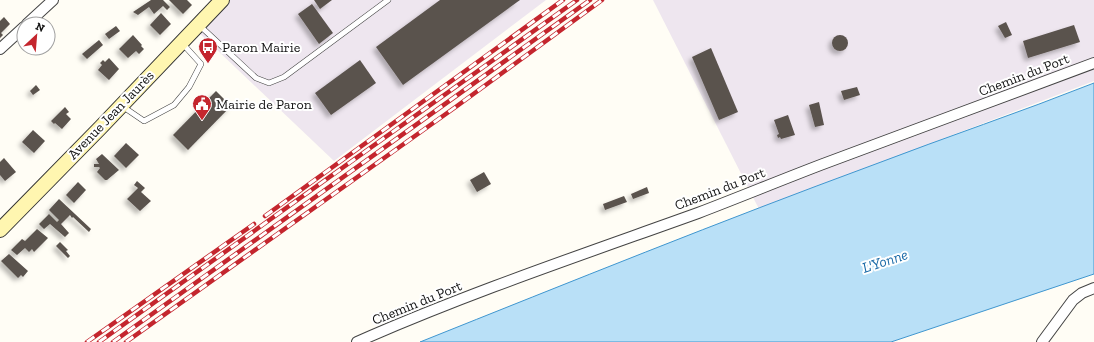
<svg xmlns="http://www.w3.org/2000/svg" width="1094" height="342" font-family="'Zilla Slab',serif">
	<defs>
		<filter id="shadow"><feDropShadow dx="-3.5" dy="3.5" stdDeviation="2" flood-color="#0004"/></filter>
	</defs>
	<rect width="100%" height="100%" fill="#fffdf5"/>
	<g fill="#eee6ef">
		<polygon points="223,0 546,0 334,161 195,29"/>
		<polygon points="653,0 1094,0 1094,81 759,209"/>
	</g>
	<path fill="#b9e0f7" stroke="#3f96cf" d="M1094 83V274L891 342H420C570 282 721 221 873 165 946 137 1021 112 1094 83Z"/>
	<g fill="#5a524d" filter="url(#shadow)">
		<polygon points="151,0 163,0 170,7 167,10 163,6 154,14 149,7 138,15 133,12"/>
		<polygon points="169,0 187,0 192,5 183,14"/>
		<polygon points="314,0 332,0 320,9"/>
		<polygon points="440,0 520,0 403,85 376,47"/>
		<polygon points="312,4 333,33 319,44 298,14"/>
		<polygon points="161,13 171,24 160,35 150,25"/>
		<polygon points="4,17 10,24 1,33 3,35 0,38 0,21"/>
		<polygon points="1006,22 1012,35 1005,38 998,26"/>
		<polygon points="1074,25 1080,42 1028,58 1023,41"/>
		<polygon points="116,26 120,31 109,39 105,34"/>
		<circle cx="840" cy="43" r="8"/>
		<polygon points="133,35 142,45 141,46 144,49 139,54 136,51 128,58 119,49"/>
		<polygon points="99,40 103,45 87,59 82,54"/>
		<polygon points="711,48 738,112 719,120 692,57"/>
		<polygon points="109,58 119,69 109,80 98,70 102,65 100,63 103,60 105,62"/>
		<polygon points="360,60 376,83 331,115 315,93"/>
		<polygon points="36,85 40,90 33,95 30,91"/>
		<polygon points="857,87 860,95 844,100 841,91"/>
		<polygon points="216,91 231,106 188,150 173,135"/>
		<polygon points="819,102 824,125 815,127 809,105"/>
		<polygon points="65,107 69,112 66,114 71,119 62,129 55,123 54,124 51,121"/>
		<polygon points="788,115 795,135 781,139 780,137 778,138 777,135 779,134 774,120"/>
		<polygon points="33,130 45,141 34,153 22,142"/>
		<polygon points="126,143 139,155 126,168 114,156"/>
		<polygon points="102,154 119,170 107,180 105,180 97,172 100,168 99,167 94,167 94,164 99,164 96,159"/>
		<polygon points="4,158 16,172 5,181 0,175 0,162"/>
		<polygon points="484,172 491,184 477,192 470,180"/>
		<polygon points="137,181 145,188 141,192 151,201 140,211 127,199 138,188 134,185"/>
		<polygon points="78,182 86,190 74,203 66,195"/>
		<polygon points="647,187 649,193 633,199 631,194"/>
		<polygon points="624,196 627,202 605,210 603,204"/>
		<polygon points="59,199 91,229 89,232 73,217 72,218 70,215 61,224 69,233 65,237 50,224 44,229 39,224 49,214 57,222 59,220 49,210"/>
		<polygon points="37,229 48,238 34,252 32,249 29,252 25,248 17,255 11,250 22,239 25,241"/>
		<polygon points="60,242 68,250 66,251 70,256 68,258 56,246"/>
		<polygon points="9,254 28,271 23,277 21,275 18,278 1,261"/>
	</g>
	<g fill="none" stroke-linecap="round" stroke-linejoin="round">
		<g stroke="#444" stroke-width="6">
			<g id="service">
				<polyline points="199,25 256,78 269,83 284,77 388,0"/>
				<polyline points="122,106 144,121 174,105 189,87 201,64 182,43"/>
			</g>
		</g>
		<g stroke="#444" stroke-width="12">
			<g id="minor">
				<polyline points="27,24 53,0"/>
				<polyline points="0,49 24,27"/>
				<path d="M357 342C468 293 584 254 698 213 740 197 781 180 823 164 913 130 1004 97 1094 63"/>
				<polyline points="1042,342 1073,300 1082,293 1094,288"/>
			</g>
		</g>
		<g stroke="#333" stroke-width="16">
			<polyline id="secondary" points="0,230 101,127 222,0"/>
		</g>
		<use href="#service" stroke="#fff" stroke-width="5"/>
		<use href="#minor" stroke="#fff" stroke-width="10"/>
		<use href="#secondary" stroke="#fff6b0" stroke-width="14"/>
		<g stroke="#c4262e" stroke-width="4.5">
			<g id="rail">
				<polyline points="265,216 563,0"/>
				<polyline points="87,342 254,224"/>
				<polyline points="99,342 577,0"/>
				<polyline points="113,342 590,0"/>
				<polyline points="126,342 457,106 602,0"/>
			</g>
		</g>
		<use href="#rail" stroke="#fff" stroke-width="3" stroke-dasharray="9" stroke-linecap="butt"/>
	</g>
	<defs>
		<g id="bus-pin" transform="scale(1)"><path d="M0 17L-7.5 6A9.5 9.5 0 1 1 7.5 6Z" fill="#c4262e" stroke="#fff"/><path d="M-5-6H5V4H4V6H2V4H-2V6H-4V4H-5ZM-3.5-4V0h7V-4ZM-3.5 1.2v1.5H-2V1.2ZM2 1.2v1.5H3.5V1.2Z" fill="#fff"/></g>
		<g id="civic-pin" transform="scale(1)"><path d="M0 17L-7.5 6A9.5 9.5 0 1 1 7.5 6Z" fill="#c4262e" stroke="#fff"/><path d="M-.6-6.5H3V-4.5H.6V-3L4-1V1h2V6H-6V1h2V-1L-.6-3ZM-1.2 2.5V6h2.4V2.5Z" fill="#fff"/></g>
	</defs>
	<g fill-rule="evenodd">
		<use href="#bus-pin" x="208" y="47"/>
		<use href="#civic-pin" x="202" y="104"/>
	</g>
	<g text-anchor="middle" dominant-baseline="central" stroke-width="4" stroke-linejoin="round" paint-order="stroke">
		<g font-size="14" fill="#111" stroke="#fff" text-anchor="start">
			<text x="222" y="47">Paron Mairie</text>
			<text x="216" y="104">Mairie de Paron</text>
		</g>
		<g font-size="14" fill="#111" stroke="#fff">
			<text transform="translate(1024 75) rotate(-21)">Chemin du Port</text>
			<text transform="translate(111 115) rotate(-46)">Avenue Jean Jaurès</text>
			<text transform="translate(720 189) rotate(-21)">Chemin du Port</text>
			<text transform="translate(417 303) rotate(-22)">Chemin du Port</text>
		</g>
		<g font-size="15" font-style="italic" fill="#1768a6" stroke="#fff">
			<text transform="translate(885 261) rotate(-18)">L'Yonne</text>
		</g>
	</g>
	<g transform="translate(36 36) rotate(26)"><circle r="19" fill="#ffffff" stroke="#a0a0a0"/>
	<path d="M0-3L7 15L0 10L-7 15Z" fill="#c4262e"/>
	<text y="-6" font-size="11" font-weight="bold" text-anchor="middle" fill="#111111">N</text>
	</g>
</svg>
